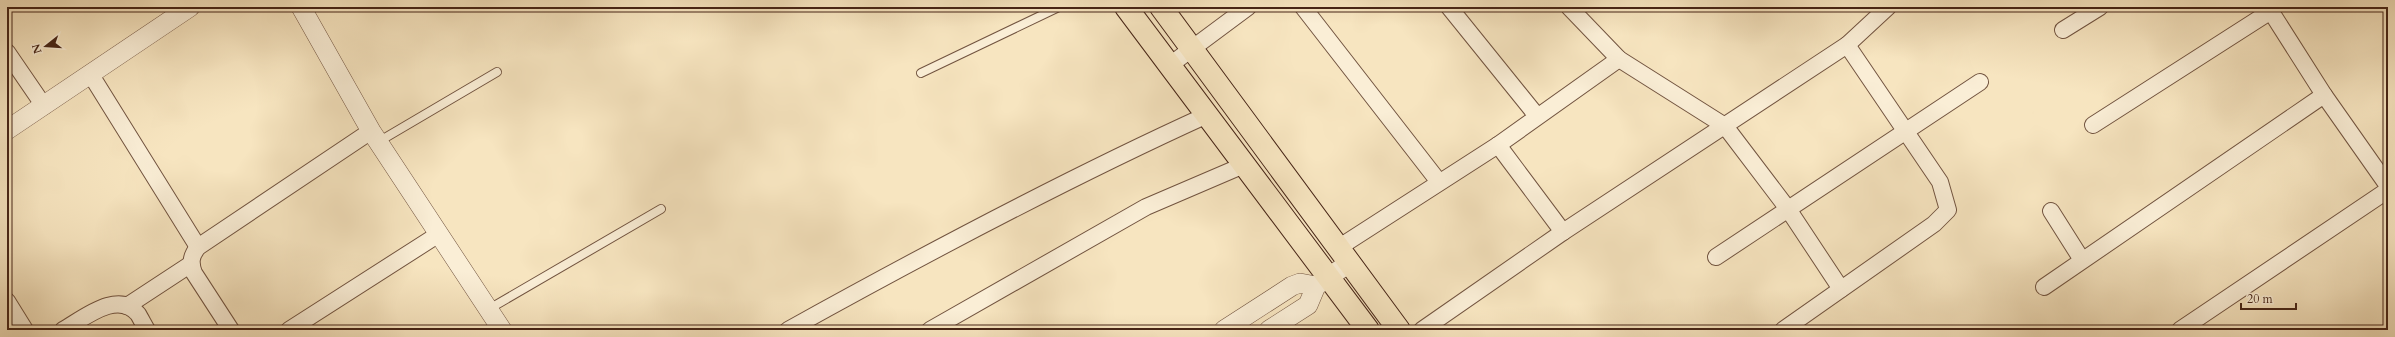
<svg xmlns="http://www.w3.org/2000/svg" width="2395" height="337" font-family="Cardo,serif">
	<rect width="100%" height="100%" fill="#f7e5c0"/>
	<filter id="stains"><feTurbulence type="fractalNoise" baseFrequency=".005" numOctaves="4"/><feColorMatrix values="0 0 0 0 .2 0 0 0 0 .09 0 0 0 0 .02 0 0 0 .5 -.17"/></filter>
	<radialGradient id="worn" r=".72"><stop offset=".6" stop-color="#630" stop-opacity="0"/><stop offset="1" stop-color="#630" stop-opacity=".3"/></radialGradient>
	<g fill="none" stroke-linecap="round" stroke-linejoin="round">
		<g stroke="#725440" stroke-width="10">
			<g id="service">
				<polyline points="921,73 1059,7"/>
				<polyline points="378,142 497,72"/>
				<polyline points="489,309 661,209"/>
			</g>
		</g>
		<g stroke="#725440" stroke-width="18">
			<g id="minor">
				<polyline points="1303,7 1439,182"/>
				<polyline points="1449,7 1537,116"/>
				<polyline points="1569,7 1619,59 1725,126 1788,209 1841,289"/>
				<polyline points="2268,7 2324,95 2388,186"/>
				<polyline points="2063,30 2100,7"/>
				<polyline points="7,52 44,106"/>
				<polyline points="1170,65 1248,7"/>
				<polyline points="91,75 198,247"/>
				<polyline points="2093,125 2271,11"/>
				<polyline points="1498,145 1563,232"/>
				<polyline points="2051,211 2082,260"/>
				<polyline points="1338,248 1498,145 1619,59"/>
				<polyline points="1716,257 1980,82"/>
				<polyline points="2044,287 2324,95"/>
				<polyline points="7,301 25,330"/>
				<polyline points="127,306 191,264"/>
				<path d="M63 330C83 319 118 289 138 314 141 319 144 325 147 330"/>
				<path d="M231 330 194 273C190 262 191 256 198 247L371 131"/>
				<polyline points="289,330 439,234"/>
				<path d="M788 330C925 254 1064 180 1207 115"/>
				<polyline points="930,330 1146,207 1244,165"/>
				<polyline points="1422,330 1563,232 1847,45 1888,7"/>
				<polyline points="1783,330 1934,224 1948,210 1940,182 1847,45"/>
				<polyline points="2180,330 2388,190"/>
			</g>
		</g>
		<g stroke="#725440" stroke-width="20">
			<g id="tertiary">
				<polyline points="301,7 371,131 502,330"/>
				<polyline points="7,130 190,7"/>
				<polyline points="1224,330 1292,286 1300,283 1316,286"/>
				<polyline points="1269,330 1308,305 1316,286 1349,263"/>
			</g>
		</g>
		<g stroke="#462416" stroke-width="24">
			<g id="primary">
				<polyline points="1126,7 1368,330"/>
				<polyline points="1161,7 1399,330"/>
			</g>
		</g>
		<use href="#service" stroke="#faeed6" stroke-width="8"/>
		<use href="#minor" stroke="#faeed6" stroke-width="16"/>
		<use href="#tertiary" stroke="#faeed6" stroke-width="19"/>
		<use href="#primary" stroke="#f7e5c0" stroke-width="22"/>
	</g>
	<rect width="2395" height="337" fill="none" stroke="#f7e5c0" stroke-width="24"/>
	<rect x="8" y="8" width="2379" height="321" fill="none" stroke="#462416" stroke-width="2"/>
	<rect x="12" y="12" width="2371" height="313" fill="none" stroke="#462416"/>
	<g transform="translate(46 46) rotate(253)" stroke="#faeed6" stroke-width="3" paint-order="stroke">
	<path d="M0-3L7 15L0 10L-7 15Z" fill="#462416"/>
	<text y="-6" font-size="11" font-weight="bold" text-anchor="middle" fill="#462416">N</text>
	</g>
	<path d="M2241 303v6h55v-6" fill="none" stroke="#462416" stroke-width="2"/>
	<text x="2247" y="303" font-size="12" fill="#462416" stroke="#faeed6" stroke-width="3" paint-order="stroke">20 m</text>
	<rect width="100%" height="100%" filter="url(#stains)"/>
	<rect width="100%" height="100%" fill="url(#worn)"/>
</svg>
